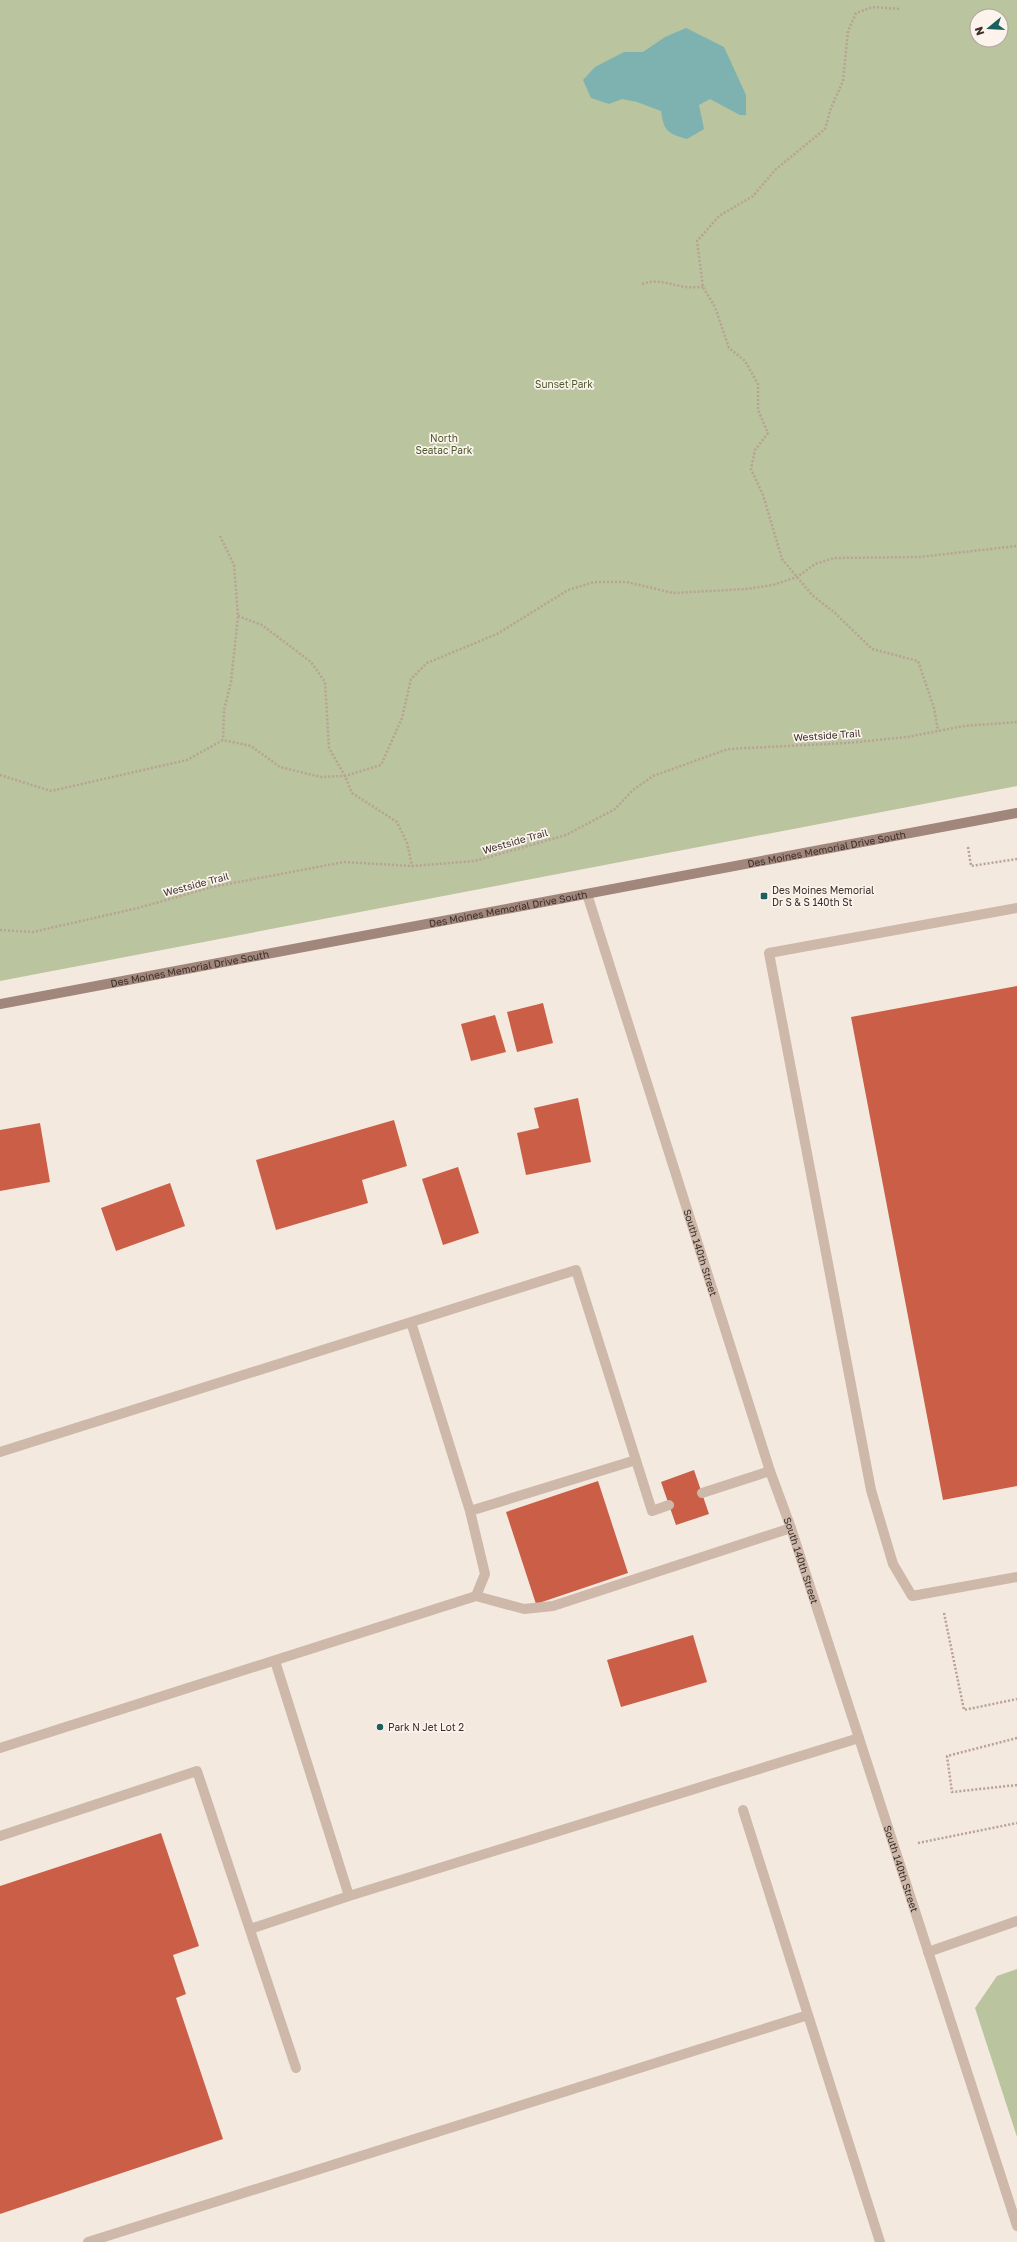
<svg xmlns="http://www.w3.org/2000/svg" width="1017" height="2242" viewBox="0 0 1017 2242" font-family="'Golos Text',sans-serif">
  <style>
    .green { fill: #bac49e; fill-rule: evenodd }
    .water { fill: #7db2b1 }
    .building { fill: #ca5e47 }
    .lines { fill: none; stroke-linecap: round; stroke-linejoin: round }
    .path { stroke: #b9a194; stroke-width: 2.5; stroke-dasharray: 2 2; stroke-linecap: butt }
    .lane { stroke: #cdb8aa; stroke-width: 10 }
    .street { stroke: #cdb8aa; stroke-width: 10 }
    .secondary { stroke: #a1867b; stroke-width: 10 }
    .poi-dot { fill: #1d5e5e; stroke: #fbf3ec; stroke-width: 1.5 }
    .labels { text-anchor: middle; stroke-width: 3.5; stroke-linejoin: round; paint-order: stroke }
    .park-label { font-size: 10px; fill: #4c5a2d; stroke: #fbf3ec }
    .street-label { font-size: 10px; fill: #3a2e2a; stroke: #fbf3ec }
    .poi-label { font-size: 10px; fill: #3a2e2a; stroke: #fbf3ec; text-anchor: start }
  </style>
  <rect width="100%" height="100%" fill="#f4e9df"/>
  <path class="green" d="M0 0H1017V786L0 981ZM977 16H1001V40H977Z
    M1017 1969V2137L975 2008 997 1976Z"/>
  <path class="water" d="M686 28 724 47 746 95V115H740L710 99 699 105 704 129 687 139C667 133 664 131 661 111L637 102 622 99 609 104 591 98 583 80 595 67 624 52H643L665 37Z"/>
  <path class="building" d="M1017 986V1486L943 1500 851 1017Z
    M543 1003 553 1043 517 1052 507 1012Z
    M495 1015 506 1052 471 1061 461 1024Z
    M578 1098 591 1162 526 1175 517 1133 539 1128 534 1108Z
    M394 1120 407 1166 362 1180 368 1203 276 1230 256 1160Z
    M40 1123 50 1182 0 1191V1130Z
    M458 1167 479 1233 443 1245 422 1179Z
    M170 1183 185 1226 116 1251 101 1208Z
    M694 1470 709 1514 676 1525 661 1482Z
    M598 1481 628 1573 536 1604 506 1512Z
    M693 1635 707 1682 621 1707 607 1660Z
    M161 1833 199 1946 173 1955 186 1994 176 1998 223 2139 0 2214V1886Z"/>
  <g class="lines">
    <path class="path" d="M899 9 873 7 856 13 848 31 843 81 831 108 825 129 775 170 753 196 719 216 697 241 703 287 715 307 729 348 745 361 758 384V410L768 433 755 450 751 469 763 495 782 559 812 595 835 613 872 649 918 661 934 708 938 731
      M642 284C656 279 666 283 680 286 687 288 696 287 703 287
      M220 536 234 565 238 616 231 682 224 710 223 740
      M238 616 262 625 311 662 325 682 329 748 345 776 352 793 397 822 407 843 412 866
      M0 775 51 791 187 760 223 740 251 746 280 767 321 777 345 776 381 765 402 718 411 679 427 663 497 634 568 590 594 582H627L673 593 746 589 773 585 797 577 815 564 834 558 919 557 1017 546
      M968 847 971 866 1017 859
      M0 930 33 932 138 908 212 887 344 862 412 866 475 861 566 835 615 809 633 790 653 776 728 749 847 743 907 737 964 726 1017 722
      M944 1613 964 1710 1017 1699
      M1017 1738 947 1756 952 1792 1017 1785
      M918 1843 1017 1823"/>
    <path class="lane" d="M1017 908 769 953 871 1490 893 1564 912 1596 1017 1577
      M411 1322 470 1511 485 1574 476 1596
      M0 1452 576 1270 652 1511 669 1505
      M702 1493 770 1471
      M470 1511 636 1460
      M275 1661 349 1896 859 1738
      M0 1748 476 1596 524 1609 553 1606 791 1528
      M743 1810 880 2242
      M0 1836 197 1771 296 2068
      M250 1929 349 1896
      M928 1952 1017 1921
      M88 2242 808 2015"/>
    <path class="street" id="s1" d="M587 894 770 1471 791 1528 1017 2226"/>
    <path class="secondary" id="s2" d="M0 1004 1017 813"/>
  </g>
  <g class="poi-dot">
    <rect x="760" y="892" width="8" height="8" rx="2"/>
    <circle cx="380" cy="1727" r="4"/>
  </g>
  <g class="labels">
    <g class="park-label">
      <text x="564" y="388">Sunset Park</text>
      <text x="444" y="442">North<tspan x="444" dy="12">Seatac Park</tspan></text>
    </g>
    <g class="street-label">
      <text transform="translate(827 735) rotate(-4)" y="4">Westside Trail</text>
      <text transform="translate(515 841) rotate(-16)" y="4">Westside Trail</text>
      <text dy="4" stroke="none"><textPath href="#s2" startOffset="841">Des Moines Memorial Drive South</textPath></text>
      <text transform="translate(196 884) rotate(-15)" y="4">Westside Trail</text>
      <text dy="4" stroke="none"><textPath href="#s2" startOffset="517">Des Moines Memorial Drive South</textPath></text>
      <text dy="4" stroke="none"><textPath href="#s2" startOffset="193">Des Moines Memorial Drive South</textPath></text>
      <text dy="4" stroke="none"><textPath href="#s1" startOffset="376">South 140th Street</textPath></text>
      <text dy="4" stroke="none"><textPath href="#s1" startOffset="700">South 140th Street</textPath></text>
      <text dy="4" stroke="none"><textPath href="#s1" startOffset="1024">South 140th Street</textPath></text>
    </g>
    <g class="poi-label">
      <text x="772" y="894">Des Moines Memorial<tspan x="772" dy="12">Dr S &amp; S 140th St</tspan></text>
      <text x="388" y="1731">Park N Jet Lot 2</text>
    </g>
  </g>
  <g transform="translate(989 28) rotate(252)"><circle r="19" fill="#fbf3ec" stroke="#aea49e"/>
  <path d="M0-3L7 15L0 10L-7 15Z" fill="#1d5e5e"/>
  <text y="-6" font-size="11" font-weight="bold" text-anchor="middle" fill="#3a2e2a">N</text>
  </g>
</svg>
